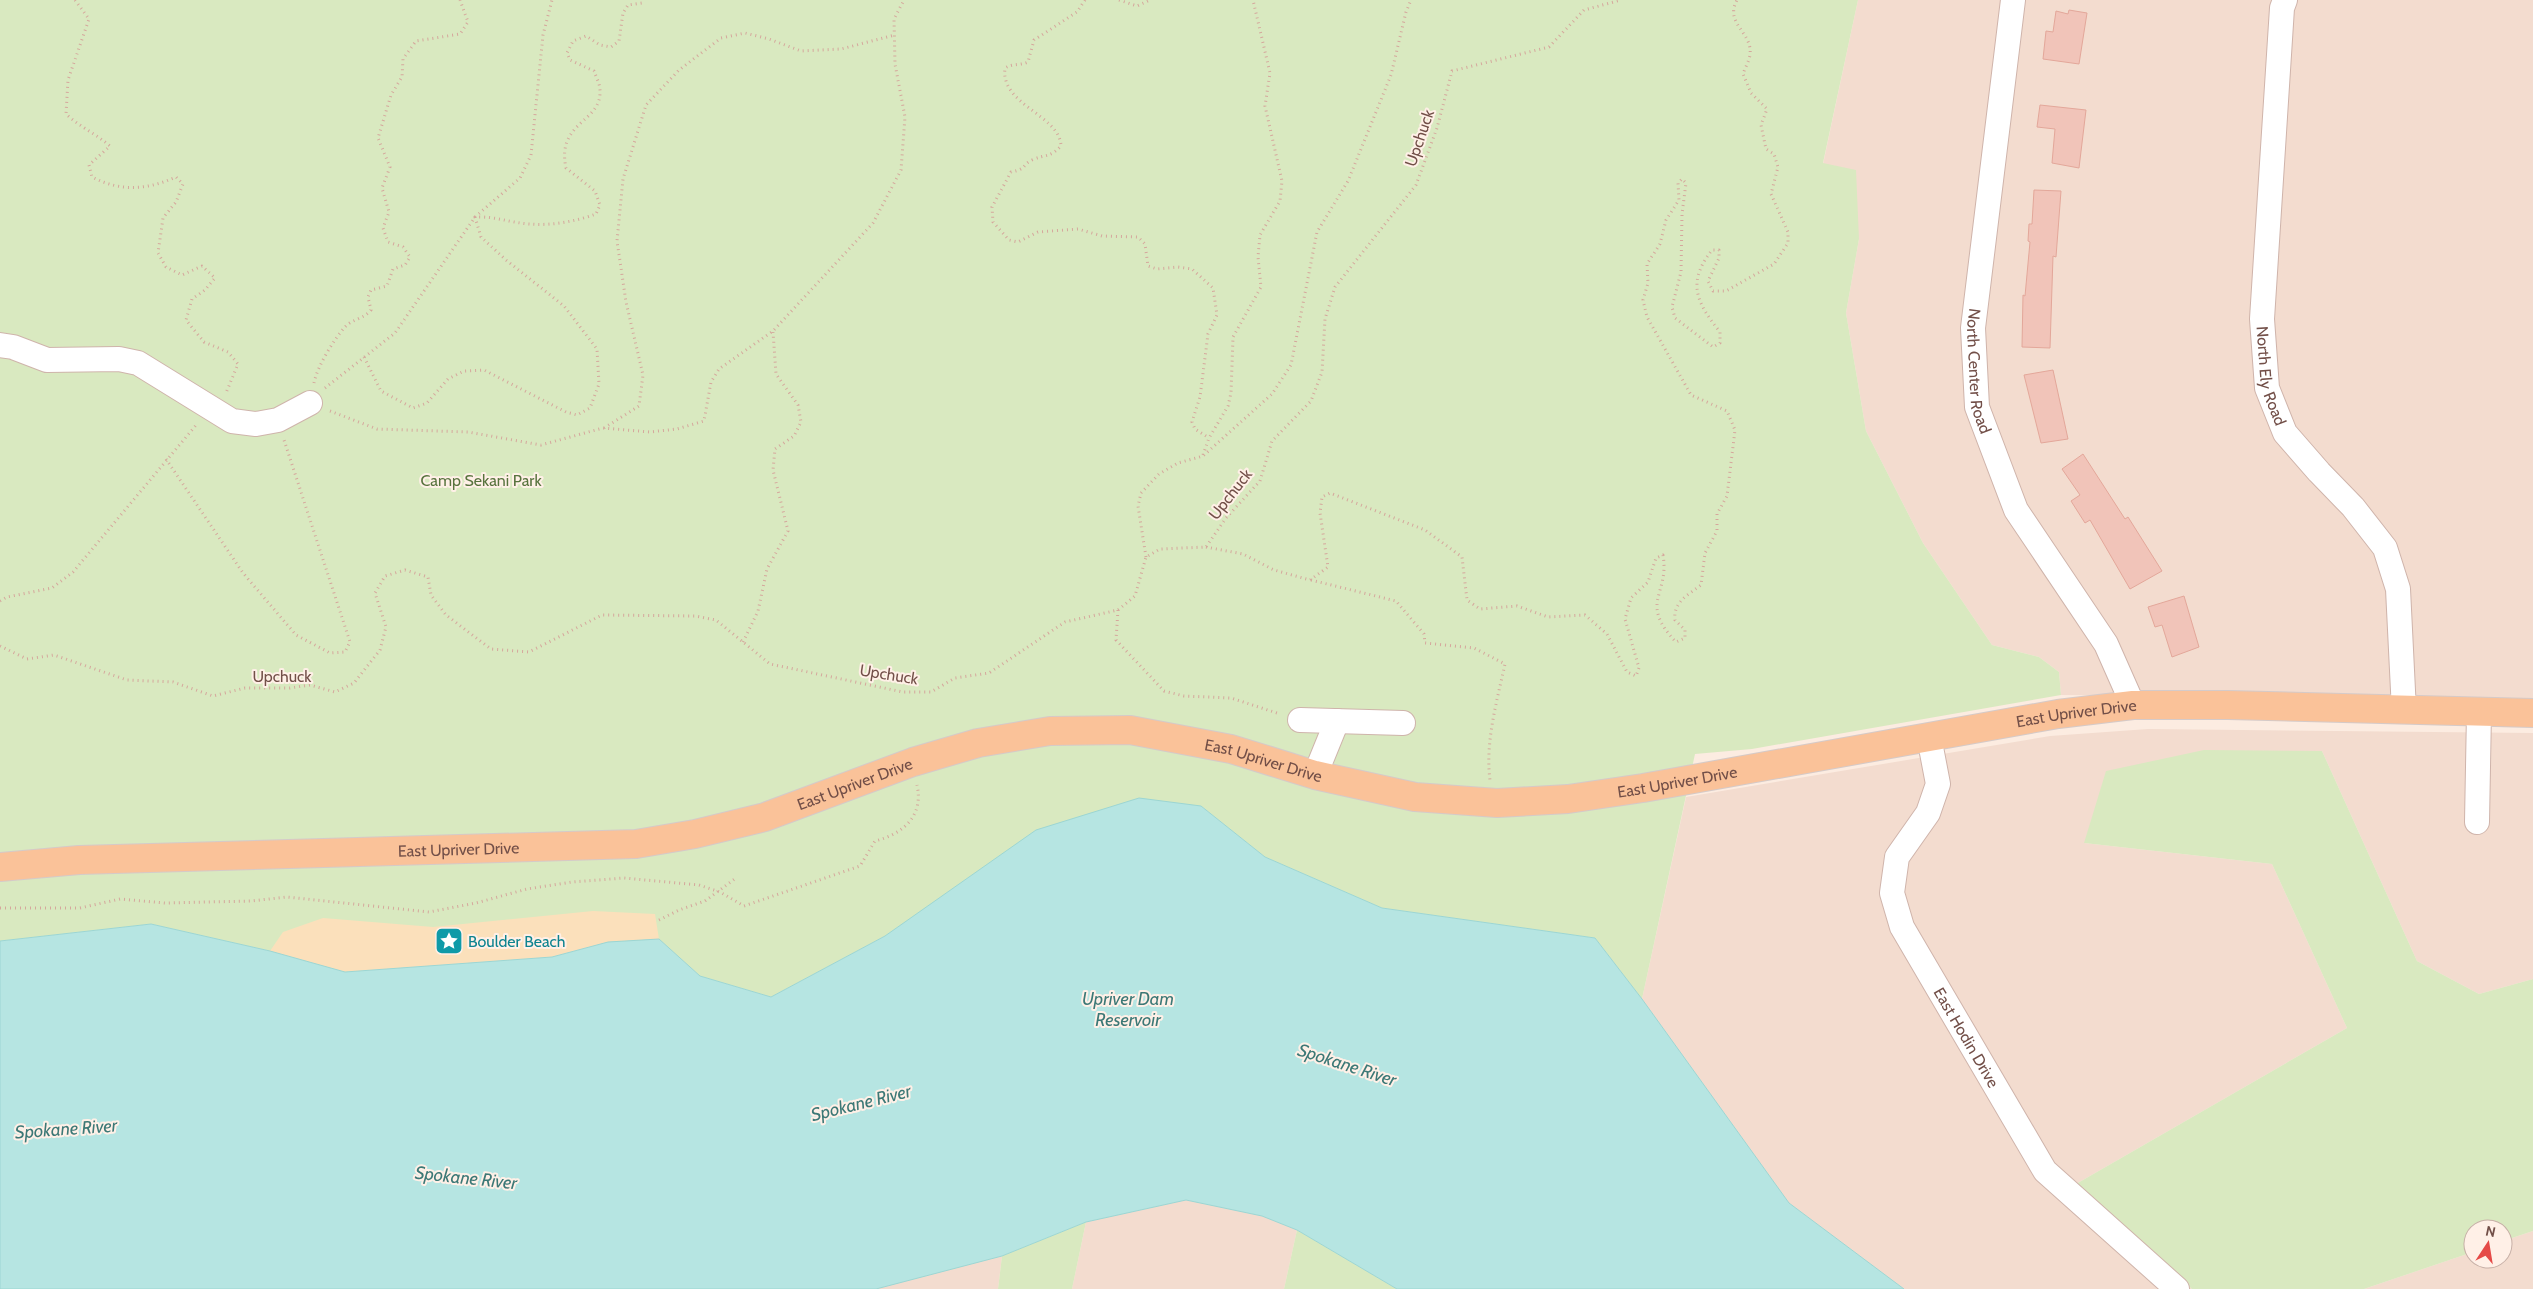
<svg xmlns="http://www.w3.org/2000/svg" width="2533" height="1289" viewBox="0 0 2533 1289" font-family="Cabin,sans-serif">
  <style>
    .residential { fill: #f3dccf }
    .green { fill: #d9e9c0 }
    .sand { fill: #fbe0bb }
    .water { fill: #b6e5e2; stroke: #9cd6d3 }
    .building { fill: #f1c4b9; stroke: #e3a79a }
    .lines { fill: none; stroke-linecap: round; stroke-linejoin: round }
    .minor-casing { stroke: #cfb4ab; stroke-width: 26 }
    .major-casing { stroke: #d5cac8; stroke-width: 30 }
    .path { stroke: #d5a79c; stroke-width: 3; stroke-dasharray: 1 4; stroke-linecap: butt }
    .minor { stroke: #fff; stroke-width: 24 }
    .major { stroke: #fac299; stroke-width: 28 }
    .labels { text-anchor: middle; stroke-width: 4; stroke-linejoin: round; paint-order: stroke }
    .street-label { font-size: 16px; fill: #724f48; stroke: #fff0e7 }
    .park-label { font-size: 16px; fill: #58733e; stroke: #fff0e7 }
    .culture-label { font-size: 16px; fill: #0d838f; stroke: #fff0e7; text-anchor: start }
    .water-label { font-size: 18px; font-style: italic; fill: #3c7876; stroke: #fff0e7 }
  </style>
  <rect width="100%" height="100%" fill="#fcece1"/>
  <path class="residential" d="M1858 0H2533V699L2061 695 2059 672 2039 657 1992 645 1923 543 1866 431 1846 313 1859 239 1823 164Z
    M2148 729 2533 733V979L2479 994 2417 961 2322 751 2084 843 2272 864 2347 1028 2076 1184 2192 1289H1904L1789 1203 1642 999 1686 797 2050 736Z
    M1186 1200 1262 1216 1297 1230 1284 1289H1072L1086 1222Z
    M2533 1231V1289H2364L2473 1252V1259H2503V1241Z
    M1002 1256 998 1289H876L926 1274Z"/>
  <path class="green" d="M0 0H1858L1823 163 1856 170 1859 239 1846 313 1866 431 1923 543 1992 645 2039 657 2059 672 2061 695 1752 749 1695 754 1642 999 1595 938 1382 908 1265 857 1201 806 885 936 771 997 700 976 659 939 345 972 270 951 151 924 0 941Z
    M2204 750 2322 751 2417 961 2479 994 2533 979V1231L2503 1241V1229H2473V1252L2364 1289H2192L2076 1184 2347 1028 2272 864 2084 843 2106 771Z
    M1086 1222 1072 1289H998L1002 1256Z
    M1297 1230 1397 1289H1284Z"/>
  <path class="sand" d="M593 911 655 914 659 939 608 942 552 957 345 972 270 951 283 932 323 918 433 927Z"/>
  <path class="water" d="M1139 798 1201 806 1265 857 1382 908 1595 938 1642 999 1789 1203 1904 1289H1397L1297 1230 1262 1216 1186 1200 1086 1222 1002 1256 876 1289H0V941L151 924 270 951 345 972 552 957 608 942 659 939 700 976 771 997 885 936 1036 830Z"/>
  <path class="building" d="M2069 10 2087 13 2079 64 2043 59 2046 31 2053 32 2056 11 2068 14Z
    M2040 105 2086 110 2079 168 2052 163 2055 129 2037 127Z
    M2034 190 2061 191 2056 257 2053 256 2050 348 2022 347 2023 295 2025 296 2030 242 2028 241 2029 224H2032Z
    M2053 370 2068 439 2041 443 2024 375Z
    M2083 454 2125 519 2128 517 2162 571 2130 589 2090 520 2085 523 2071 501 2080 495 2062 469Z
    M2184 596 2199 647 2172 657 2162 625 2155 627 2148 607Z"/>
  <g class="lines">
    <defs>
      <g id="minor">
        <path id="s1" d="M2013 0 1973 328 1977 407 2016 510 2106 644 2133 705"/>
        <path id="s2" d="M2285 0 2282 8 2262 319 2267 388 2285 433 2319 472 2353 507 2385 548 2398 589 2404 711"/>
        <path d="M0 345 13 347 47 360 119 359 138 363 232 421 256 424 278 420 310 403"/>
        <path d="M1300 720 1403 723"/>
        <path id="s3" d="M1929 737 1938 784 1928 813 1897 857 1892 893 1902 927 2045 1171 2177 1289"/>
        <path d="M1315 775 1337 721"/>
        <path d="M2477 822 2479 712"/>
      </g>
      <g id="major">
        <path id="s4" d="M0 867 79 860 636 844 695 834 765 817 913 762 978 743 1050 731 1130 730 1231 749 1315 775 1415 797 1497 803 1568 799 1643 788 2058 714 2133 705H2228L2533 713"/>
      </g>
    </defs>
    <use href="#minor" class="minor-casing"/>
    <use href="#major" class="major-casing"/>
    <path class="path" d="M75 0 89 19 68 80 66 114C80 127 96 134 110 146L89 165 92 177C121 192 147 190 176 177L183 184 176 202 163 218 158 253 166 267 182 275 202 266 215 278 205 290 192 299 186 320 204 342 228 352 238 364 226 393
      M1085 0 1077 12 1034 40 1028 62C1019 66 1013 63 1005 68 1000 105 1060 115 1061 146 1050 158 1045 154 1032 160 1022 165 1027 169 1011 172L992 207 993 222 1009 240 1018 242 1038 232 1078 229 1102 236 1138 237 1145 244 1148 266 1157 269 1178 267 1192 269 1213 288 1217 315 1208 334 1200 397 1192 422 1195 429 1209 438
      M1119 0 1137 6 1150 0
      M364 357 381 391 413 408 427 403 448 379 464 371 484 370 566 412 577 415 590 408 599 384 597 349 564 306 506 260 481 237 475 217C495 216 511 223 530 224 551 226 577 221 596 214L600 205 595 191 566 168C556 121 602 123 600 90 600 84 596 77 594 71L570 60 567 53 573 41 586 36 600 45 611 47 619 41 623 13 628 5 642 3 643 0
      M314 383C317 367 334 339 345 327 352 319 364 319 371 310L368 297 371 290 387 286 393 269 405 265 410 257 403 247 388 242 383 228 389 212 382 188 390 167 378 138 391 95 402 77 403 59 416 41 460 34 468 22 460 0
      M325 388 395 333 475 217 520 178 531 155 543 35 552 0
      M330 411 377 429 468 432 541 445 603 428 650 432 677 429 704 421 711 382 719 369 773 331 873 223 901 170 905 117 895 64 894 19 904 0
      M604 428 639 406 643 375 626 302 617 241 623 179 646 105 679 70 721 38 745 33 769 39 801 51 841 49 895 35
      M1203 455 1209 438 1228 406 1231 393 1233 337 1261 287 1258 257 1260 235 1280 201 1282 181 1265 106 1270 73 1253 0
      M166 459 243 573 296 635 330 653 345 652 350 642 284 440
      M1206 547 1243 554 1274 570 1310 580 1328 567 1320 513 1322 497 1330 493 1425 530 1462 557 1467 600 1480 609 1517 606 1548 617 1585 615 1607 634 1627 672 1636 676 1639 668 1625 619 1631 598 1648 582 1656 558 1663 555C1670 595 1638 602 1676 642L1685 638V630L1675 620C1673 602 1688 595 1701 585L1705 553 1717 531V514L1727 496 1735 430 1727 411 1691 395 1647 317 1643 300 1648 283 1647 264 1660 244 1666 220 1679 200 1678 183 1682 179 1686 183 1682 214 1681 272 1672 307 1675 318 1713 347 1720 343V332C1697 303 1686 283 1712 250H1719V258L1708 281 1713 291H1726L1774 264 1788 243V232L1771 194 1778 167 1774 154 1766 149 1761 125 1767 109 1751 93 1743 74C1745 68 1749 61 1750 55 1753 32 1724 24 1737 0
      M1146 557 1138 506 1141 493 1159 474 1178 463 1203 456 1272 394 1291 365 1317 232 1348 181 1391 75 1406 12 1411 0
      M1311 580 1396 601 1424 634 1425 643 1474 648 1505 664C1497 701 1485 742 1490 780
      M0 601 7 597 52 588 73 572 197 424
      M1118 610 1116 640 1164 691 1184 696 1231 698 1280 714
      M743 642 758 611 767 569 788 531 773 470 775 449 794 436 801 422 798 405 776 374 773 332
      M0 646 27 659 54 655 127 680 173 682 213 696 245 688H290L310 685 335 692 354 683 380 650 386 627 375 593 385 576 405 570 428 577 431 595 446 615 491 649 529 652 602 615 695 616 716 620 770 664 903 692H931L955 678 989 673 1065 622 1118 610 1135 596 1146 557 1160 549 1206 547 1226 518 1260 481 1272 441 1311 401 1322 372 1325 319 1335 287 1416 185 1437 128 1452 71 1549 47 1584 10 1621 0
      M0 908H80L120 899 165 903 251 901 287 897 429 912 476 903 527 889 572 882 624 878 699 885 720 892 744 906 860 866 875 841C903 834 924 816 917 785
      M659 920 679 910 705 901 736 878"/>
    <use href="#minor" class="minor"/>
    <use href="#major" class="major"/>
  </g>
  <defs>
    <symbol id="sight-square" viewBox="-11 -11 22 22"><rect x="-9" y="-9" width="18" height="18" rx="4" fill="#0f9aa8" stroke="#fff0e7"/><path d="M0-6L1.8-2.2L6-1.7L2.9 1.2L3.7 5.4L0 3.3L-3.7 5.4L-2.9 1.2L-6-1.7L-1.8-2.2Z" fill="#fff"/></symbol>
  </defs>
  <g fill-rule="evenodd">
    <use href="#sight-square" x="433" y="925" width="32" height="32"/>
  </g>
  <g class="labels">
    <g class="street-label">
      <text transform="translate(1419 138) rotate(-71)" y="6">Upchuck</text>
      <text dy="6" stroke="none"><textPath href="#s1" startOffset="374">North Center Road</textPath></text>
      <text dy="6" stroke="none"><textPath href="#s2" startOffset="378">North Ely Road</textPath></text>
      <text transform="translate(1230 494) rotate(-52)" y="6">Upchuck</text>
      <text transform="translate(889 674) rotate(9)" y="6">Upchuck</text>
      <text x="282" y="682">Upchuck</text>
      <text dy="6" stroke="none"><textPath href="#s4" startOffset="2109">East Upriver Drive</textPath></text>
      <text dy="6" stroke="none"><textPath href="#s4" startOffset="1284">East Upriver Drive</textPath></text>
      <text dy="6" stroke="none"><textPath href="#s4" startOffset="1704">East Upriver Drive</textPath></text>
      <text dy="6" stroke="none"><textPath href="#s4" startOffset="864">East Upriver Drive</textPath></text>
      <text dy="6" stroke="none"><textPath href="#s4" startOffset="459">East Upriver Drive</textPath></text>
      <text dy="6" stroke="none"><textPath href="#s3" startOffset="332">East Hodin Drive</textPath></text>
    </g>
    <g class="park-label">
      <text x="481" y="486">Camp Sekani Park</text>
    </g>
    <g class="culture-label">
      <text x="468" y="947">Boulder Beach</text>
    </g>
    <g class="water-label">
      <text x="1128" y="1005">Upriver Dam<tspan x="1128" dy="21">Reservoir</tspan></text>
      <text transform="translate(1347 1065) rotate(18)" y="6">Spokane River</text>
      <text transform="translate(861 1103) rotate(-14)" y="6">Spokane River</text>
      <text transform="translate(66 1129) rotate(-4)" y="6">Spokane River</text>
      <text transform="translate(466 1178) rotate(6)" y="6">Spokane River</text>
    </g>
  </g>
  <g transform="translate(2488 1244) rotate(12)"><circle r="24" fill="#fff0e7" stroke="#c7b0a7"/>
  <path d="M0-4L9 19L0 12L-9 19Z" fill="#e54a47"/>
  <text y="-8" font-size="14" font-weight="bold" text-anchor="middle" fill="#724f48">N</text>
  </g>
</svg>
